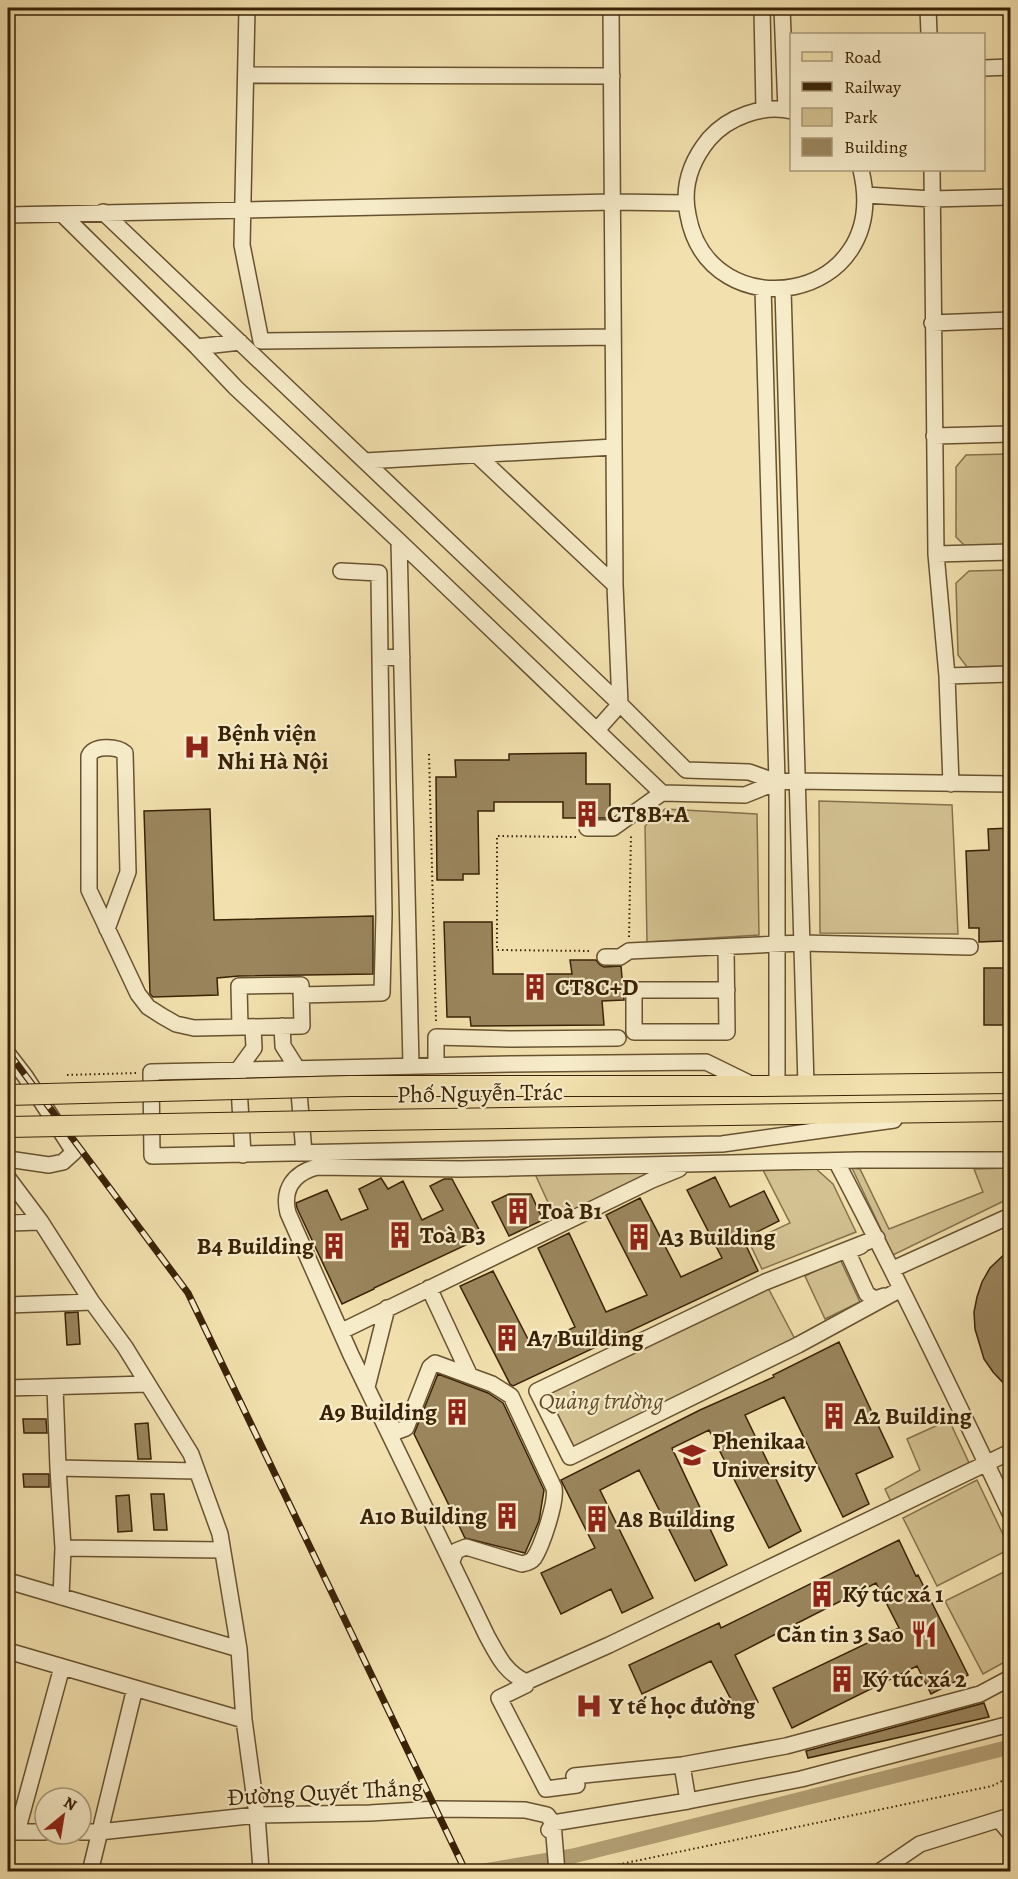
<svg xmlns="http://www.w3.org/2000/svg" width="1018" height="1879" viewBox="0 0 1018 1879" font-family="Alegreya,serif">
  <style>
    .green { fill: #d3c191; stroke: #86724c; stroke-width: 1.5 }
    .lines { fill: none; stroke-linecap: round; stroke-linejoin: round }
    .canal { stroke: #b3a075; stroke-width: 15 }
    .building { fill: #9a855d; stroke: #3a2206; stroke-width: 1.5 }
    .minor-casing { stroke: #685230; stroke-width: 18 }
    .major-casing { stroke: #3a2206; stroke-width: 22 }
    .path { stroke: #3a2206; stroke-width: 2; stroke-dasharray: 1.5 3; stroke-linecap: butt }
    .minor { stroke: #f7ecca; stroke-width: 15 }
    .major { stroke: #f2e1ae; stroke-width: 20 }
    .rail-casing { stroke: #3a2206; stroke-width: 7 }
    .rail { stroke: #f7ecca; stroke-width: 4.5; stroke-dasharray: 14; stroke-linecap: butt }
    .major-bridge-casing { stroke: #3a2206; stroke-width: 22; stroke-linecap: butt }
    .major-bridge { stroke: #f2e1ae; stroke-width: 20 }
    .labels { text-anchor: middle; stroke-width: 4.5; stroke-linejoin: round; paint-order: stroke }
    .poi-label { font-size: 24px; font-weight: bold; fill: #3a2206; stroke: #f7ecca; text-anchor: start }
    .street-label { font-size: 24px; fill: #3a2206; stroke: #f7ecca }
    .park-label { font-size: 24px; font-style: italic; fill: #604a29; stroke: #f7ecca }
  </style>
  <rect width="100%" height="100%" fill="#f2e1ae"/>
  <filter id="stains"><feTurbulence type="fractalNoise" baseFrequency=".00333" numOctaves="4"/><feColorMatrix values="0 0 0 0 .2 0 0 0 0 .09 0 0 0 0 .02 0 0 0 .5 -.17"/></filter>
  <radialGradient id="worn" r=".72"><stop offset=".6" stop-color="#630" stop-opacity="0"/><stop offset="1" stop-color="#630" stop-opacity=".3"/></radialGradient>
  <path class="green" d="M1010 454V547L967 548 956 537V467L966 455Z
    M1010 570V666L967 667 958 655 956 583 969 571Z
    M819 801 952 805 958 934 820 933Z
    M665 809 757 814 759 935 647 942 645 826Z
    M813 1166 833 1184 856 1232 762 1269 749 1242 790 1223 763 1170Z
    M852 1168 860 1169 889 1229 983 1192 974 1169 1010 1168V1198L893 1255Z
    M642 1172 646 1175 557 1222 535 1174Z
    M840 1259 860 1302 825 1319 805 1276Z
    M765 1282 798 1345 570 1457 537 1391Z
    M949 1420 970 1465 892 1504 885 1489 920 1470 907 1439Z
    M977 1480 1010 1549 937 1586 903 1518Z
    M1010 1569V1659L983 1674 945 1601Z"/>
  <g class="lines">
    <path class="canal" d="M478 1872 573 1856 1010 1747"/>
  </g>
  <path class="building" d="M586 753V784H610V818H563V802H494V811H478L479 874H463V880H437L436 777H456L455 760H509V754Z
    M210 809 214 920 373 916V974L239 976 217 978 218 995 153 997 150 994 144 811Z
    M1011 828V870H1009L1011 928H1004V941L979 942V928H969L966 851 989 850 988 829Z
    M444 922H492L493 974H572L570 960H596L600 965 604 967 621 966 624 1000 602 1001 604 1025 471 1026 470 1017H447Z
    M984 968H1011V1025H984Z
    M715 1177 730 1207 764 1191 779 1221 743 1239 758 1271 513 1386 510 1384 460 1286 493 1271 532 1347 575 1327 538 1248 569 1233 606 1312 647 1295 606 1215 640 1198 681 1277 722 1258 687 1190Z
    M381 1178 388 1189 403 1181 422 1220 443 1210 430 1186 444 1179H452L483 1237 374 1288V1289L342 1304 297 1208 296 1203 327 1190 341 1220 368 1209 359 1189Z
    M509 1194H531L543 1220 509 1236 492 1202Z
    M1011 1248V1391L993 1372 984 1359 975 1329 974 1312 977 1297 982 1282 990 1268Z
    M78 1312 80 1344 67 1345 65 1313Z
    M839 1342 893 1457 856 1474 869 1504 843 1517 784 1397 745 1415 801 1531 769 1548 709 1430 672 1448 727 1565 695 1581 639 1470 600 1490 653 1598 622 1613 611 1589 561 1614 541 1573 595 1548 561 1480 700 1410 774 1377 773 1375Z
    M438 1374 488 1393 503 1403 544 1490 539 1521 525 1553 465 1538 414 1434Z
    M23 1419H46L47 1433H24Z
    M148 1423 151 1459H138L135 1424Z
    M23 1474H49V1487H24Z
    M151 1494H164L167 1530H154Z
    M129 1495 132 1531 118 1532 116 1496Z
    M899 1540 916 1576 918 1575 968 1675 931 1694 917 1666 792 1728 773 1688 899 1628 876 1583 735 1655 758 1702 737 1711 711 1661 642 1694 629 1665 719 1623 721 1628Z
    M984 1703 989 1717 808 1758 806 1751Z"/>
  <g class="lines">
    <defs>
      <path id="minor" d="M247 8 242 245 261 341 613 337
        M762 8 764 110
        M782 8 786 110
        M928 8 929 34
        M984 68 1010 67
        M246 75 612 76
        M792 111C763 104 728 117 709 139 691 161 682 187 688 215 709 332 893 304 861 170
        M932 170 936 554 947 676 1010 674
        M866 195 932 199 1010 197
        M103 212 620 704 686 770 749 772 777 782
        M62 214 197 347 236 388 399 541 662 793
        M8 215 613 202 685 203
        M763 288 777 782V1086
        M783 289 806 1085
        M932 323 1010 320
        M197 347 240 342
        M934 436 1010 434
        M477 455 615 585
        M365 461 614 447
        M399 541 411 1066
        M936 554 1010 552
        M341 571 379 573 380 658
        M947 676 951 784
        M597 730 620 704 615 585 611 8
        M587 828H613L662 793 745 795 777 782 797 781 1010 784
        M107 929 128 872 125 753C117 746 94 745 89 756V890L138 994 148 1007 162 1016 176 1024 194 1028 302 1026 301 985 239 986 240 1027
        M726 947 727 1032H634V990H727
        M605 957H620L629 951 802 943 970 947
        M301 995 382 993 384 914 380 658 402 657
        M282 1026 283 1046 297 1068 304 1153
        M8 1054 25 1076 74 1152 63 1162 49 1165 8 1159
        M436 1066V1037L511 1039 618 1038
        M753 1085 706 1062 510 1064 151 1072 152 1156 722 1144 894 1120
        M243 1155 238 1070 254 1048 253 1027
        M1010 1160H859L461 1169 317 1167C294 1173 282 1189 288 1213L351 1355 487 1636C498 1656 505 1672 526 1682L609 1645 1010 1452
        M836 1161C897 1277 954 1395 1010 1513
        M8 1178 41 1222 92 1302 125 1347 191 1454 220 1534 239 1649 244 1720 257 1815 261 1870
        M8 1223 41 1222
        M877 1238 765 1282 537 1391 570 1457 798 1345 901 1289
        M861 1246 851 1250 849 1255 867 1294 875 1299 884 1296
        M893 1269 1010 1216
        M429 1288 470 1376
        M8 1305 92 1302
        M342 1331 652 1180 679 1169
        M55 1387 58 1468
        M367 1387 387 1308
        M8 1388 147 1384
        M384 1422 398 1431 406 1428 430 1367 435 1363 492 1384 511 1396 554 1488C557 1501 542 1546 534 1558 531 1562 527 1563 522 1564L466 1547 456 1551 452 1561
        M197 1471 58 1468 63 1548 222 1550
        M8 1581 239 1649
        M61 1597 63 1548
        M8 1651 244 1720
        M524 1681 526 1685 499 1698 546 1789 577 1785 574 1776 682 1765 786 1746 980 1694 1010 1678
        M682 1765 688 1801
        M999 1820 1010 1833
        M549 1830 553 1823 688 1801 801 1779 1010 1724
        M8 1832H45
        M17 1832 62 1667
        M81 1832H99L257 1815 370 1813 437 1809 525 1810 547 1815 553 1823 557 1872
        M90 1872 135 1688
        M879 1872 920 1844 1010 1816"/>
      <path id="major" d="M350 1086H754L1010 1083
        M372 1120 1010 1111"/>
    </defs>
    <use href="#minor" class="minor-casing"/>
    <use href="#major" class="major-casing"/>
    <path class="path" d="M429 754 436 1022
      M576 837 497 836V950L592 951
      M629 937 631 835
      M67 1075 136 1073
      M583 1872 992 1786 1010 1777"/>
    <use href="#minor" class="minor"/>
    <use href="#major" class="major"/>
    <defs>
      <path id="rail" d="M8 1052 188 1293 466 1872"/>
    </defs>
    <use href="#rail" class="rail-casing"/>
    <use href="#rail" class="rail"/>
    <defs>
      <path id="major-bridge" d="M8 1095 350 1086
        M8 1127 372 1120"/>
    </defs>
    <use href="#major-bridge" class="major-bridge-casing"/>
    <use href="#major-bridge" class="major-bridge"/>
  </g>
  <defs>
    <symbol id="hospital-bare" viewBox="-9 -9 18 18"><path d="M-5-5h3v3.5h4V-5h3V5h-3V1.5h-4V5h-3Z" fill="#8f2418" stroke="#f7ecca" stroke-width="2.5" paint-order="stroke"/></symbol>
    <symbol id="building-bare" viewBox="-9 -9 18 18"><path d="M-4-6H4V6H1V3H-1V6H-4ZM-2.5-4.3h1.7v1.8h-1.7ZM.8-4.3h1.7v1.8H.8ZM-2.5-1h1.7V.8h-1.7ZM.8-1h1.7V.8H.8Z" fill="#8f2418" stroke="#f7ecca" stroke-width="2.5" paint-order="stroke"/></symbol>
    <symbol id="university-bare" viewBox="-9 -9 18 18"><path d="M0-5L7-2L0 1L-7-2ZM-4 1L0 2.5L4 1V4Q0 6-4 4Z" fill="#8f2418" stroke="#f7ecca" stroke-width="2.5" paint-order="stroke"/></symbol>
    <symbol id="restaurant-bare" viewBox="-9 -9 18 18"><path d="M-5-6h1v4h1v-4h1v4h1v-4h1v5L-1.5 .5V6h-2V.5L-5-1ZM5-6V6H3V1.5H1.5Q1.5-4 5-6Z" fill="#8f2418" stroke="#f7ecca" stroke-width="2.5" paint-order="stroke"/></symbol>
  </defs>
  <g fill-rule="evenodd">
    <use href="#hospital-bare" x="178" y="728" width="38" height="38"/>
    <use href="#building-bare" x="568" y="795" width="38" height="38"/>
    <use href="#building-bare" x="516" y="968" width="38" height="38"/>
    <use href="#building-bare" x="499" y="1192" width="38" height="38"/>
    <use href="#building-bare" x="381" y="1216" width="38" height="38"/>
    <use href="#building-bare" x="620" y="1218" width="38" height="38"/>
    <use href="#building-bare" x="315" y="1227" width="38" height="38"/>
    <use href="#building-bare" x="488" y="1319" width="38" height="38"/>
    <use href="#building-bare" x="438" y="1393" width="38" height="38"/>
    <use href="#building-bare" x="815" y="1397" width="38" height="38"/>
    <use href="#university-bare" x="673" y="1436" width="38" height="38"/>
    <use href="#building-bare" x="488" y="1497" width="38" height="38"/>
    <use href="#building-bare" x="578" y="1500" width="38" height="38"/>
    <use href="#building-bare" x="803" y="1575" width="38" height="38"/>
    <use href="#restaurant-bare" x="905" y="1615" width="38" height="38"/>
    <use href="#building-bare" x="823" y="1660" width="38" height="38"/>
    <use href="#hospital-bare" x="570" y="1687" width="38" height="38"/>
  </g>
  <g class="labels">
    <g class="poi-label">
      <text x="217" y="741">Bệnh viện<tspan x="217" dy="28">Nhi Hà Nội</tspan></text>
      <text x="607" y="822">CT8B+A</text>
      <text x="555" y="995">CT8C+D</text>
      <text x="538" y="1219">Toà B1</text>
      <text x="420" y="1243">Toà B3</text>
      <text x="659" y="1245">A3 Building</text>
      <text x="314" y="1254" text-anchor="end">B4 Building</text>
      <text x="527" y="1346">A7 Building</text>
      <text x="437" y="1420" text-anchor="end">A9 Building</text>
      <text x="854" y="1424">A2 Building</text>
      <text x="712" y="1449">Phenikaa<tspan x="712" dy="28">University</tspan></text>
      <text x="487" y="1524" text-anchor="end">A10 Building</text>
      <text x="617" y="1527">A8 Building</text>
      <text x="842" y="1602">Ký túc xá 1</text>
      <text x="904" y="1642" text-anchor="end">Căn tin 3 Sao</text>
      <text x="862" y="1687">Ký túc xá 2</text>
      <text x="609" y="1714">Y tế học đường</text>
    </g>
    <g class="street-label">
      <text transform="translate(480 1093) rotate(-1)" y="8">Phố Nguyễn Trác</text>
      <text transform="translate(325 1792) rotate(-3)" y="8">Đường Quyết Thắng</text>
    </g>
    <g class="park-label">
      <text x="601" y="1409">Quảng trường</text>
    </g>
  </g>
  <rect width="1018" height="1879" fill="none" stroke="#f2e1ae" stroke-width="30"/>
  <rect x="9" y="9" width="1000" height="1861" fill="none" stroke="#3a2206" stroke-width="3"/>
  <rect x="15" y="15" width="988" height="1849" fill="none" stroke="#3a2206" stroke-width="1.5"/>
  <rect x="790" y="33" width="195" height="138" fill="#f7ecca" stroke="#ab9b7c" stroke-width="1.5"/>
  <rect x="802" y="52" width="30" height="9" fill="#f2e1ae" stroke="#ab9b7c" stroke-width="1.5"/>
  <text x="844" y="63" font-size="18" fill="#3a2206">Road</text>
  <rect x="802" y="82" width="30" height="9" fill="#3a2206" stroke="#ab9b7c" stroke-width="1.5"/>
  <text x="844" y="93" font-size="18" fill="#3a2206">Railway</text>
  <rect x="802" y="108" width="30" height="18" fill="#d3c191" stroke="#ab9b7c" stroke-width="1.5"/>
  <text x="844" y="123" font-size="18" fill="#3a2206">Park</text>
  <rect x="802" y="138" width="30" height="18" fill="#9a855d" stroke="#ab9b7c" stroke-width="1.5"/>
  <text x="844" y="153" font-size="18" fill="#3a2206">Building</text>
  <g transform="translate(63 1816) rotate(30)"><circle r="28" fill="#f7ecca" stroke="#ab9b7c" stroke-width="1.5"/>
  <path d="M0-4.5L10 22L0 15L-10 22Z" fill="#8f2418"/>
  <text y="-9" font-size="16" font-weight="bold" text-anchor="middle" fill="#3a2206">N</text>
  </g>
  <rect width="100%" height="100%" filter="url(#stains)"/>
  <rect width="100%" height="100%" fill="url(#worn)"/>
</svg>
